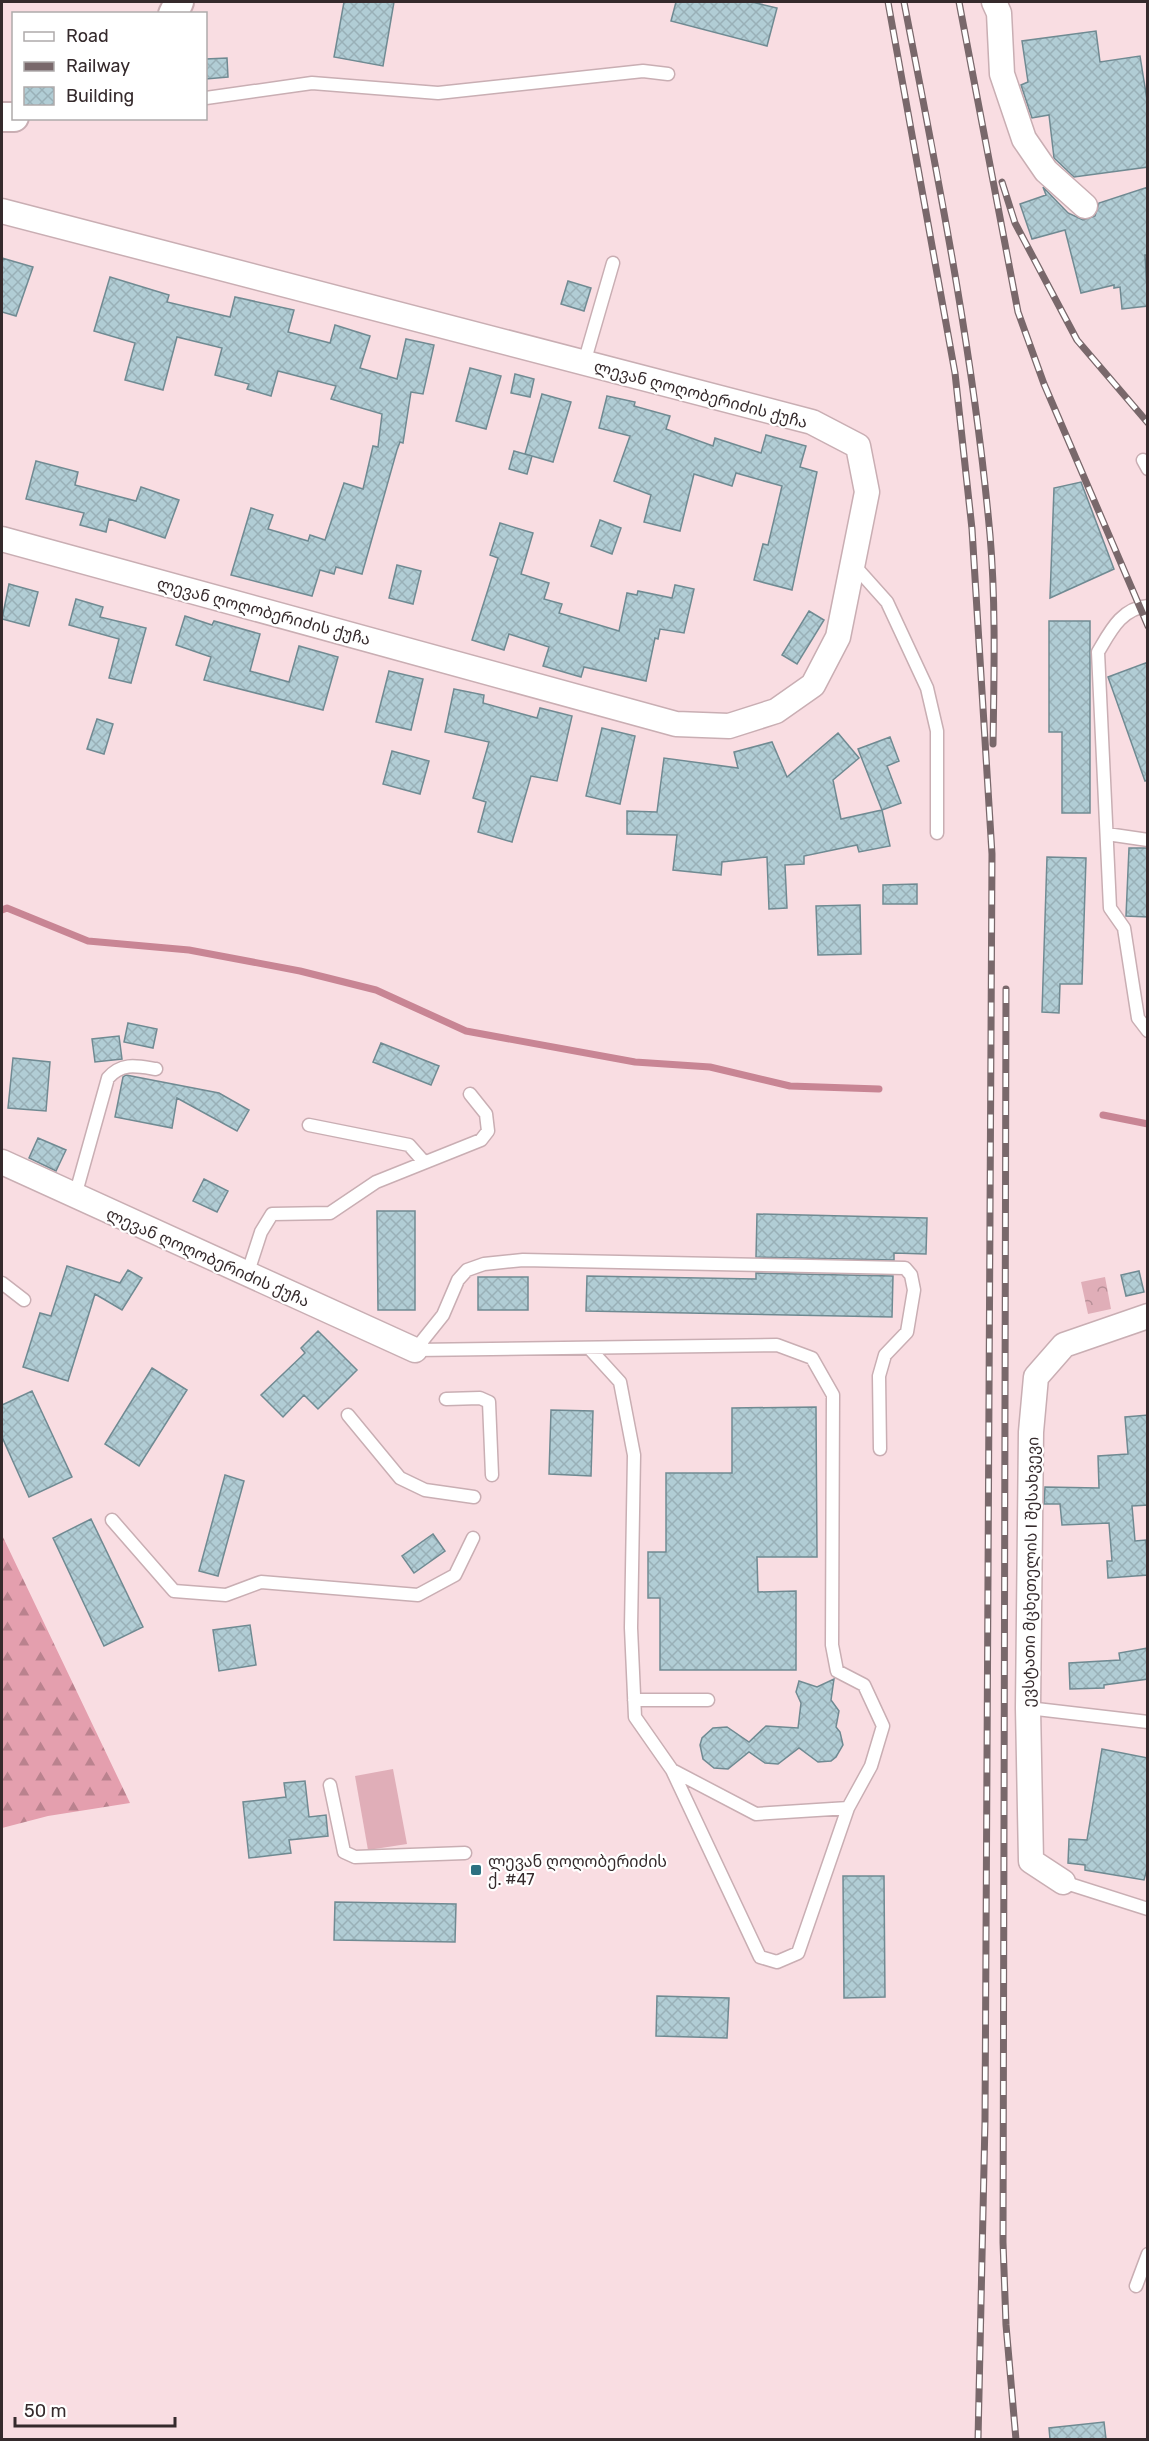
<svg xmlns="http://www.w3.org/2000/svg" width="1149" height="2441" viewBox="0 0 1149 2441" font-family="Rubik,'Noto Sans Georgian',sans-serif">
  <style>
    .forest { fill: url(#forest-firs) }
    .park { fill: url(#park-crowns) }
    .garden { fill: #e0aeb8 }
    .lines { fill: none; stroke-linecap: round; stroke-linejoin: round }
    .stream { stroke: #c88594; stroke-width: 7 }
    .building { fill: url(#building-cross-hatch); stroke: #708a92; stroke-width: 1.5 }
    .service-casing { stroke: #c9aeb3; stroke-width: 15 }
    .minor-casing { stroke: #c9aeb3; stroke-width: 27 }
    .tertiary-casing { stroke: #c9aeb3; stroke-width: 32 }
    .service { stroke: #fff; stroke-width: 12 }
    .minor { stroke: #fff; stroke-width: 24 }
    .tertiary { stroke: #fff; stroke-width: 28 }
    .rail-casing { stroke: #79686b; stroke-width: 7 }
    .rail { stroke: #fff; stroke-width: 4.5; stroke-dasharray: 14; stroke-linecap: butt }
    .poi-dot { fill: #2d7081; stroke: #fff; stroke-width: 2 }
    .labels { text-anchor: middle; stroke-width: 4.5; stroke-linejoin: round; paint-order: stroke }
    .street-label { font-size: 16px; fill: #352a2c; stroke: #fff }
    .poi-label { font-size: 16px; fill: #352a2c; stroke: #fff; text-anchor: start }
  </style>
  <defs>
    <pattern id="forest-firs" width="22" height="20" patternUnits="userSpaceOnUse" patternTransform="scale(1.5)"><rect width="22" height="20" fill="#e49fae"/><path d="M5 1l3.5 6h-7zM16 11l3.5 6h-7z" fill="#ba828e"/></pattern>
    <pattern id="park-crowns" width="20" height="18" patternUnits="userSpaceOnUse" patternTransform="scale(1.5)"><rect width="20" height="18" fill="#e0aeb8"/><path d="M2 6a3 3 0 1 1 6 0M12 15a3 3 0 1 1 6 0" fill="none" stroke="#b68e96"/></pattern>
    <pattern id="building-cross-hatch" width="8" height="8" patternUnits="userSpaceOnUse" patternTransform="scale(1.5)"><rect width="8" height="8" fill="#b1cdd5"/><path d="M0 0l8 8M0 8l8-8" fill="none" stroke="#99b0b7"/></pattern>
  </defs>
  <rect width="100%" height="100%" fill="#f9dde2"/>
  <path class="forest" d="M2 1535 130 1803 48 1816 2 1828Z"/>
  <path class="park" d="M1105 1277 1111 1309 1088 1314 1081 1282Z"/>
  <path class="garden" d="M393 1769 407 1844 368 1850 355 1776Z"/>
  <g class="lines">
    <path class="stream" d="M2 910 7 908 88 941 189 950 300 971 376 990 466 1031 635 1062 710 1067 790 1086 879 1089
      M1103 1115 1148 1124"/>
  </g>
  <path class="building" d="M344 2H394L383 66 334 57Z
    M676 2H752L777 8 767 46 671 21Z
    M1096 31 1100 62 1140 56 1148 106V167L1074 177 1054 158 1049 115 1032 118 1021 85 1028 82 1022 41Z
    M227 58 228 77 206 79V59Z
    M1043 187 1068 213 1083 220 1095 216 1099 203 1148 187V255H1145L1148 306 1122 309 1120 287 1114 288V285L1081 293 1065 230 1032 239 1020 204 1046 195Z
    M2 258 33 267 16 316 2 312Z
    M110 277 169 295 167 302 230 317 235 297 294 310 288 332 330 343 335 325 370 336 360 368 397 379 406 339 434 345 423 394 411 392 403 443 400 442 397 450 362 574 336 567 334 574 320 570 312 596 231 575 251 508 273 515 268 529 308 541 310 535 325 540 344 483 363 489 373 446 378 447 382 414 331 399 336 386 278 371 271 396 247 389 249 384 215 375 222 348 177 337 163 390 125 380 135 343 94 331Z
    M568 281 591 288 584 311 561 304Z
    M470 368 501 376 486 429 456 421Z
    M515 374 534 379 530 397 511 393Z
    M542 394 571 402 553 462 525 454Z
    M607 396 635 402 634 406 670 416 666 429 713 446 715 438 761 453 766 435 806 446 800 467 817 472 792 590 754 580 763 544 768 545 782 486 736 473 732 486 694 474 680 531 644 522 651 495 614 481 630 436 599 428Z
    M514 451 532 456 527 474 509 469Z
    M36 461 78 472 75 485 136 501 141 487 179 500 165 538 109 519 106 532 80 525 84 513 26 499Z
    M1081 482 1114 569 1050 598 1054 488Z
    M600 520 621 528 612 554 591 546Z
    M500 523 533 533 521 574 549 583 544 599 562 604 559 613 619 631 627 593 637 595 638 591 672 598 675 585 694 589 684 633 660 629 658 639 655 638 646 681 584 667 581 677 543 666 549 647 509 634 504 650 472 640 498 558 490 555Z
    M397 565 421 571 413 604 389 598Z
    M9 584 38 592 29 626 2 619Z
    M76 599 103 607 100 617 146 628 131 683 109 678 119 639 69 625Z
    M809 611 824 620 797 664 782 655Z
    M185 616 212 625 214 621 260 634 250 671 289 682 299 646 338 657 323 710 204 680 211 657 176 645Z
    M1049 621H1090V813H1062V732H1049Z
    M1148 662V780L1145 781 1108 677Z
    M389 671 423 679 411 730 376 722Z
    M454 689 484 695 483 703 537 718 540 708 572 716 557 781 531 776 512 842 478 832 486 802 473 798 489 742 445 732Z
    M97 719 113 724 104 754 87 749Z
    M602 728 635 736 620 804 586 796Z
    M838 733 859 758 833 780 841 819 882 810 890 846 859 852 857 845 804 856V864L785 865 787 908 769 909 767 857 722 862 721 875 673 870 677 835 627 834V811L657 812 664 758 738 768 734 752 772 742 787 777Z
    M890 737 899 761 887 766 901 803 882 810 858 749Z
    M392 751 429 761 420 794 383 784Z
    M1129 848H1148V917L1126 916Z
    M1047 857 1086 858 1082 984H1060L1059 1013 1042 1012Z
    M917 884V904H883V885Z
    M860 905 861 954 818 955 816 906Z
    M128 1023 157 1029 153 1048 124 1042Z
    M119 1036 122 1059 95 1062 92 1039Z
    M381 1043 439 1066 431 1085 373 1062Z
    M13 1058 50 1062 46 1111 8 1108Z
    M126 1075 219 1093 249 1110 237 1131 177 1098 172 1128 115 1117 123 1077Z
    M38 1138 66 1150 56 1171 29 1158Z
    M204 1179 228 1191 217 1212 193 1201Z
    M377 1211H415V1310H378Z
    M757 1214 927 1218 926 1254 894 1253V1260L756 1257Z
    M67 1266 120 1283 128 1270 142 1278 122 1310 95 1294 68 1381 23 1367 40 1313 51 1316Z
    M1139 1271 1144 1292 1126 1296 1121 1275Z
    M756 1273 893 1276 892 1317 586 1311 587 1276 756 1279Z
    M478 1277H528V1310H478Z
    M318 1331 357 1370 318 1409 304 1395 283 1417 261 1395 305 1353 301 1348Z
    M152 1368 187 1390 139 1466 105 1444Z
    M32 1391 72 1477 29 1497 2 1437V1405Z
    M816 1407 817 1557H757L758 1592 796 1591V1670H660V1598H648V1552H666V1473H732V1408Z
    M551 1410 593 1411 591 1476 549 1474Z
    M1148 1415V1505L1132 1506 1135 1541 1146 1540 1148 1575 1108 1578 1107 1561H1112L1109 1523 1062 1525 1060 1504H1044L1045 1487 1099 1488 1098 1456 1128 1454 1125 1417Z
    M225 1475 244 1481 218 1576 199 1571Z
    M91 1519 143 1627 104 1646 53 1538Z
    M433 1534 445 1551 414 1573 402 1556Z
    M250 1625 256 1665 219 1671 213 1630Z
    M1148 1648V1679L1104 1685V1688L1070 1689 1069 1663 1120 1660 1119 1653Z
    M834 1679 831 1700 839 1711 836 1727 840 1732 843 1745 836 1757 831 1761 818 1762 799 1748 778 1764 765 1763 749 1752 728 1769 714 1768 703 1759 700 1745 702 1738 713 1728 727 1727 749 1742 766 1726 798 1728 801 1703 796 1692 799 1681 817 1687Z
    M1102 1749 1148 1758V1865L1144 1880 1085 1870V1865L1068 1863 1069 1839 1087 1840Z
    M305 1781 309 1817 326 1815 328 1836 289 1840 291 1853 249 1858 243 1802 286 1797 284 1783Z
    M843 1876H884L885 1997 844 1998Z
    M335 1902 456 1904 455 1942 334 1940Z
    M657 1996 729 1998 727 2038 656 2036Z
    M1104 2422 1106 2439H1050L1049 2428Z"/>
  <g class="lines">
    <defs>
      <path id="service" d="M206 98 312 83 438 93 643 71 668 74
        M584 363 613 263
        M1143 460 1148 469
        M853 564 887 602 927 688 937 731V833
        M1148 606C1121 608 1110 632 1098 652L1110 908 1124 928 1138 1018 1148 1031
        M1107 834 1148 840
        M309 1125 409 1145 424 1162
        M75 1196 108 1078C122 1062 137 1066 156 1069
        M247 1275 261 1232 272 1214 330 1213 376 1182 481 1140 488 1131 486 1114 470 1094
        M2 1283 24 1300
        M415 1350 777 1345 812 1358 833 1395 832 1645 837 1671 864 1685 883 1726 871 1766 848 1808 798 1953 777 1962 760 1957 672 1770 635 1717 631 1628 634 1455 620 1382 589 1348
        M415 1350 443 1315 458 1280 467 1270 484 1264 523 1260 905 1268 911 1275 914 1290 907 1332 885 1355 879 1376 880 1449
        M446 1399 480 1398 489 1402 492 1475
        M348 1415 400 1478 425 1490 474 1497
        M112 1520 174 1591 226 1595 261 1582 418 1595 455 1575 473 1538
        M634 1700H708
        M1028 1708 1148 1722
        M672 1770 756 1814 848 1808
        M330 1785 344 1852 355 1857 465 1853
        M1063 1882 1148 1909
        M1136 2286 1148 2254"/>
      <path id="minor" d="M994 2 999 13 1002 74 1024 139 1046 171 1085 206
        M2 211 812 422 858 446 867 492 838 637 813 685 776 711 729 726 676 724 2 539
        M2 1162 415 1350
        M1063 1882 1031 1861 1028 1708 1031 1432 1036 1377 1064 1345 1148 1316"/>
      <path id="tertiary" d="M173 14 179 2
        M2 117H14"/>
    </defs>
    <use href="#service" class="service-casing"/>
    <use href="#minor" class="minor-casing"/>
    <use href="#tertiary" class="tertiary-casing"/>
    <use href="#service" class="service"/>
    <use href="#minor" class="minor"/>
    <use href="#tertiary" class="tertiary"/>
    <defs>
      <path id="rail" d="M888 2 955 373 972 529 992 854 985 2121 978 2440
        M904 2C938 178 974 356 990 535 996 605 994 675 993 744
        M959 2 1018 312 1044 384 1148 626
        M1002 182 1015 223 1077 340 1148 423
        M1006 989 1003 2242 1006 2325 1016 2440"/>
    </defs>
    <use href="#rail" class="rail-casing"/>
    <use href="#rail" class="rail"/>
  </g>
  <rect class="poi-dot" x="470" y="1864" width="12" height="12" rx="3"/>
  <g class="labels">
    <g class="street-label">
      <text transform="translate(701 394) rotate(15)" y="6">ლევან ღოღობერიძის ქუჩა</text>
      <text transform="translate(264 611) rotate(15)" y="6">ლევან ღოღობერიძის ქუჩა</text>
      <text transform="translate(208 1257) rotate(24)" y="6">ლევან ღოღობერიძის ქუჩა</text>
      <text transform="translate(1030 1572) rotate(-89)" y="6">ევსტათი მცხეთელის I შესახვევი</text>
    </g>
    <g class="poi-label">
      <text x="488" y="1867">ლევან ღოღობერიძის<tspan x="488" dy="18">ქ. #47</tspan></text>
    </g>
  </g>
  <rect width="1149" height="2441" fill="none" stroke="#352a2c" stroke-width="6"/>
  <rect x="12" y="12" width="195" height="108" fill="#ffffff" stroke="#aeaaab" stroke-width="1.5"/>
  <rect x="24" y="32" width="30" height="9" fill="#ffffff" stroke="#aeaaab" stroke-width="1.5"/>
  <text x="66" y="42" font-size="18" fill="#352a2c">Road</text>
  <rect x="24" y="62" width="30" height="9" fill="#79686b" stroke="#aeaaab" stroke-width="1.5"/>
  <text x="66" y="72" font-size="18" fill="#352a2c">Railway</text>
  <rect x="24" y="87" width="30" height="18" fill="url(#building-cross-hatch)" stroke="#aeaaab" stroke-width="1.5"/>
  <text x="66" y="102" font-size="18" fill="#352a2c">Building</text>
  <path d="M15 2417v9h160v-9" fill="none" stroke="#352a2c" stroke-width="3"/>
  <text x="24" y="2417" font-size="18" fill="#352a2c" stroke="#ffffff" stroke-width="4.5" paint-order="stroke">50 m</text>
</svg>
